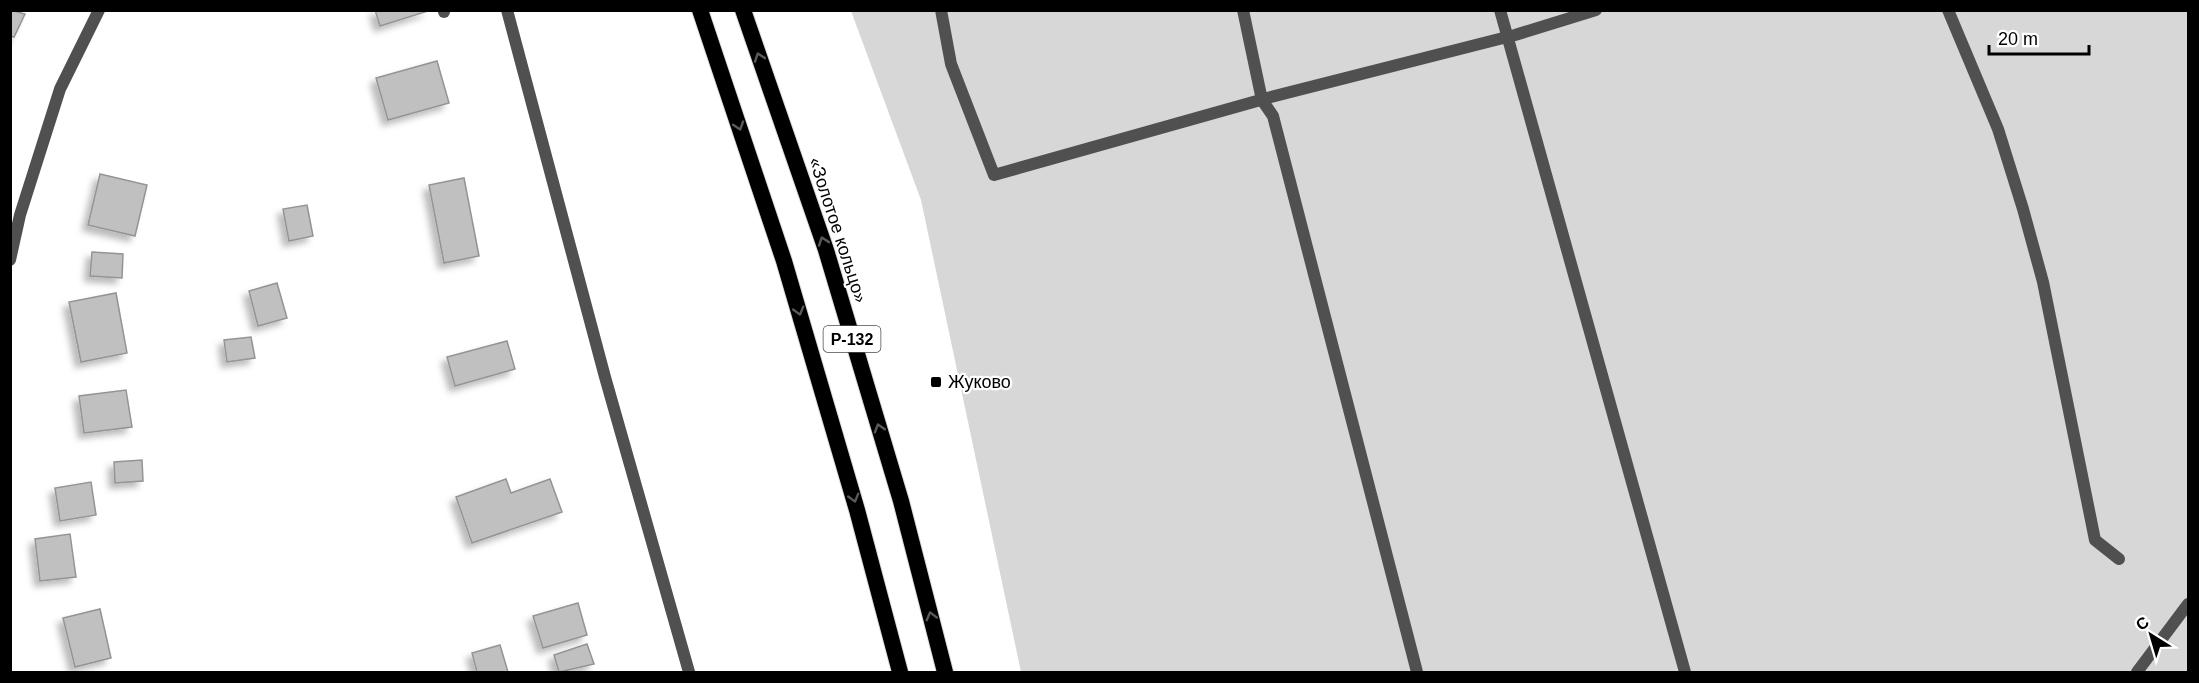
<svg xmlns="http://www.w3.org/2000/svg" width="2199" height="683" viewBox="0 0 2199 683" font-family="Arial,sans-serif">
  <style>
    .green { fill: #d7d7d7 }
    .building { fill: #c0c0c0; stroke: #949494; stroke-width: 1.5; filter: url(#shadow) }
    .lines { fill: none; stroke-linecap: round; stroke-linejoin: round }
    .trunk-casing { stroke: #dbdbdb; stroke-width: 18 }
    .service { stroke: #505050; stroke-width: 12 }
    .minor { stroke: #505050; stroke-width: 12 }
    .trunk { stroke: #000; stroke-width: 16 }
    .oneway { stroke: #595959 }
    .poi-dot { fill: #000; stroke: #fff; stroke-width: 2 }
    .labels { text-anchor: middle; stroke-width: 4.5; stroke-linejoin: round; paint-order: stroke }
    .shield { fill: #fff; stroke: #4c4c4c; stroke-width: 1.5 }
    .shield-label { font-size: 16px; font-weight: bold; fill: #000 }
    .street-label { font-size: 18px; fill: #000; stroke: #fff }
    .poi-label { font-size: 18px; fill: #000; stroke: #fff; text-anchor: start }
  </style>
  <defs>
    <filter id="shadow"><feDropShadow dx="-5.5" dy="5.5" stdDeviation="3" flood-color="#0004"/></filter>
  </defs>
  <rect width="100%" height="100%" fill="#fff"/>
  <path class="green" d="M851 11H2188V672H1021L921 200Z"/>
  <path class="building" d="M10 10 25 14 14 37 10 36Z
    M375 10H428V11L380 26Z
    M437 61 449 103 388 120 376 78Z
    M100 174 147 185 135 236 88 225Z
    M464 178 479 256 444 263 429 185Z
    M307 205 313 236 289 241 283 209Z
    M92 252 123 254 122 278 90 276Z
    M277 283 287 318 258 326 249 291Z
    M116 293 127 353 81 362 69 302Z
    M251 337 255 358 227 362 224 340Z
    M507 341 515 369 455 386 447 357Z
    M126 390 132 427 84 433 79 396Z
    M142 460 143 481 115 483 114 462Z
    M506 479 511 493 550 479 562 512 472 543 456 497Z
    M91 482 96 515 60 521 55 488Z
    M70 534 76 577 40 581 35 539Z
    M578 603 587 635 543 648 533 616Z
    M100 609 111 658 75 667 63 618Z
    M587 644 594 664 559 672 554 655Z
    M500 645 508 672H477L472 653Z"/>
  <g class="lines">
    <defs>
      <path id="trunk" d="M700 10 784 261 857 510 900 672
        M743 10 826 250 901 501 945 672"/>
    </defs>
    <use href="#trunk" class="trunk-casing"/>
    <path class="service" d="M444 12V10"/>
    <path class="minor" d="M507 10 605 377 689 672
      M941 10 951 64 994 175 1271 97 1515 35 1596 10
      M1243 10 1262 100 1273 116 1417 672
      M1500 10 1685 672
      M1948 10 1998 129 2023 209 2043 282 2095 540 2119 559
      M10 260 20 215 60 89 99 10
      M2137 672 2188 604"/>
    <use href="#trunk" class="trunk"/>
  </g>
  <defs><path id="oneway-chevron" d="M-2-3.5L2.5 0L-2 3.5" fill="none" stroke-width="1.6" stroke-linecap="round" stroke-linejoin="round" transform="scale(1.5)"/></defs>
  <g class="oneway">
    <use href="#oneway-chevron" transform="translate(759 57) rotate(-109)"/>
    <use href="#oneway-chevron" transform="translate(739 126) rotate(72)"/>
    <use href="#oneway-chevron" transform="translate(823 241) rotate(-109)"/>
    <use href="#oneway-chevron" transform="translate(799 311) rotate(74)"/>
    <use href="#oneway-chevron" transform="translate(879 428) rotate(-107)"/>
    <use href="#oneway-chevron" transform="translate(854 498) rotate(74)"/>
    <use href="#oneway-chevron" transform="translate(931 616) rotate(-105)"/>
  </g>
  <rect class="poi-dot" x="930" y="376" width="12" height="12" rx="3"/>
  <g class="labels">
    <rect class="shield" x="823.5" y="326" width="57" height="26" rx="4.5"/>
    <g class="shield-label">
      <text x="852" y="345">Р-132</text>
    </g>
    <g class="street-label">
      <text transform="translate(838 230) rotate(72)" y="6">«Золотое кольцо»</text>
    </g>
    <g class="poi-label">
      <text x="948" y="388">Жуково</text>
    </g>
  </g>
  <rect width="2199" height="683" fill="none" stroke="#000000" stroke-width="24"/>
  <g transform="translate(2151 635) rotate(323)" stroke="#ffffff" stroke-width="4.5" paint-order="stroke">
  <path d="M0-4.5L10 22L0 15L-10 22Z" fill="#000000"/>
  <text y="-9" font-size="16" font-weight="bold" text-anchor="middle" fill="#000000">С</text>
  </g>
  <path d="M1989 45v9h100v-9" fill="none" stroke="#000000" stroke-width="3"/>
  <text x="1998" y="45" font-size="18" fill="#000000" stroke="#ffffff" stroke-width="4.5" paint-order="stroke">20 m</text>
</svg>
